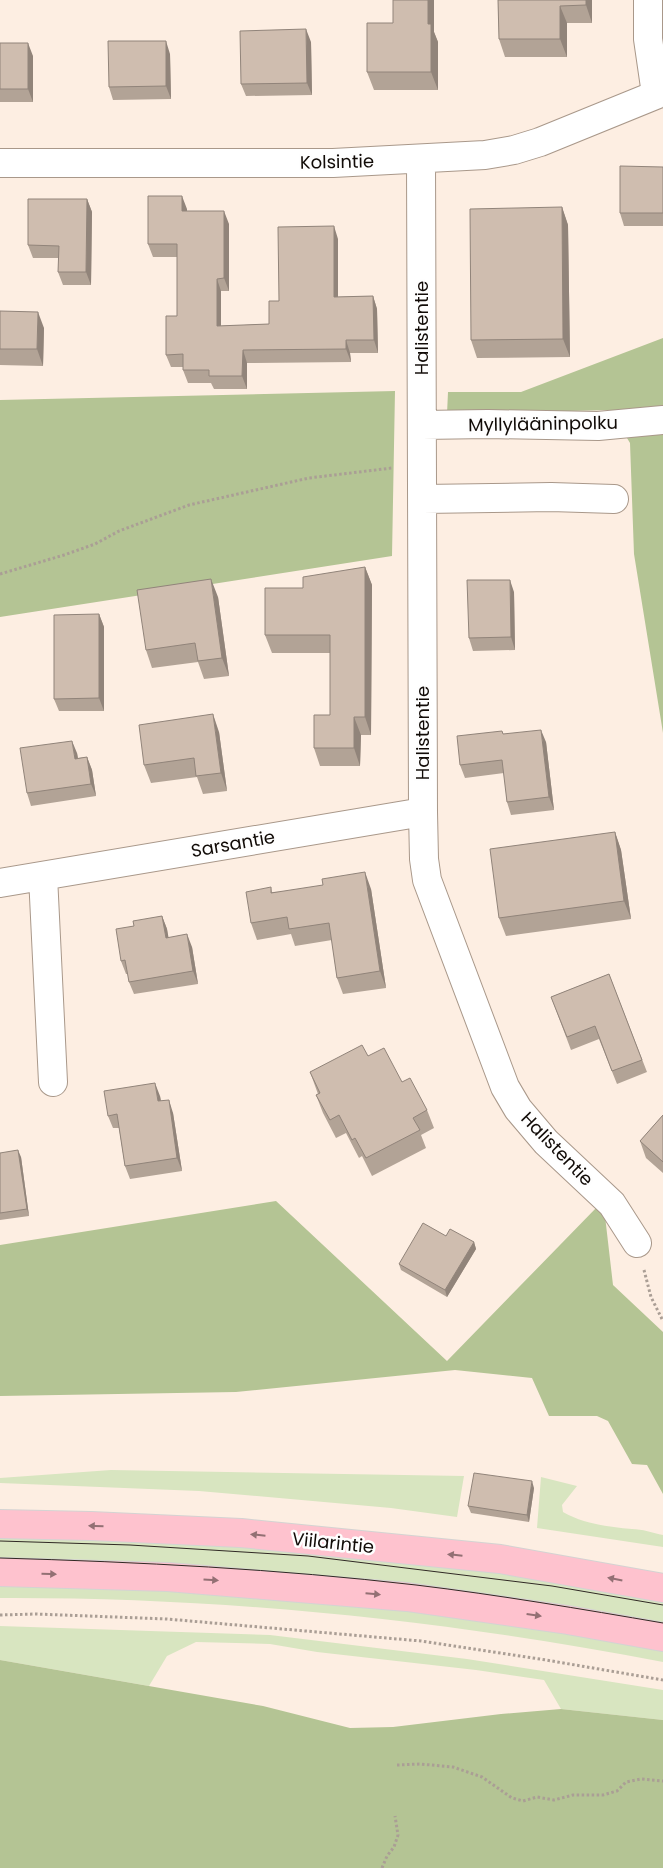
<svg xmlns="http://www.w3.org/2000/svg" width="663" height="1868" viewBox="0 0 663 1868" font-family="Poppins,sans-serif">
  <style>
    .green { fill: #d8e5c0 }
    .forest { fill: #b4c494 }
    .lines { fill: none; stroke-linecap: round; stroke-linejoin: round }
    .minor-casing { stroke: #a9988a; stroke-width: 30 }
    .major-casing { stroke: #d4d3d2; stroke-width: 30 }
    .path { stroke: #aa9e95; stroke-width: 3; stroke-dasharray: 2.5 2.5; stroke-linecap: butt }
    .minor { stroke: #fff; stroke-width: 28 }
    .major { stroke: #fec2ce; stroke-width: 28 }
    .tram { stroke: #302924; stroke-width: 1 }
    .wall { fill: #b2a396 }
    .shaded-wall { fill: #91847a }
    .building { fill: #cfbdaf; stroke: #91847a }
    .oneway { fill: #937074 }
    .labels { text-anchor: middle; stroke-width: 5; stroke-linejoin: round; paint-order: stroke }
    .street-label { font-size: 18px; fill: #110b07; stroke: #fefefe }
  </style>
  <rect width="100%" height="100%" fill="#fdeee2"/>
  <path class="green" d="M111 1470 464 1476 457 1517 391 1508 199 1491 0 1483V1478Z
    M541 1477 577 1486 562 1505 563 1512C584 1524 609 1527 632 1529 642 1529 653 1533 663 1535V1547L537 1528Z
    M0 1531 358 1551 663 1596V1627L0 1563Z
    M0 1583 152 1588 434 1612 663 1648V1662C445 1620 222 1597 0 1598Z
    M0 1626 270 1635 467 1659 663 1690V1720L561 1709 544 1680 476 1670 317 1652 270 1644 196 1642 167 1656 149 1686 0 1660Z"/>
  <path class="forest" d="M663 338V733L634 554 630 443 610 410 447 414 448 392H521Z
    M395 391 392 556 0 617V400Z
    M276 1201 447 1361 597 1207 605 1216 613 1285 663 1332V1494L647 1465 632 1464 608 1421 597 1416H549L532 1378 455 1370 236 1392 0 1396V1245Z
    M0 1660 263 1706 350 1728 393 1727 501 1714 561 1709 663 1720V1868H0Z"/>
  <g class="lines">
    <defs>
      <path id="minor" d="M648 0V39L656 94
        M421 159 423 812 424 859 427 880 505 1087 518 1109 546 1142 612 1204 637 1243
        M0 163H333L485 155 514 150 540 142 663 92
        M422 425 488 424 598 426 663 420
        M423 499 551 497 614 499
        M43 876 53 1082
        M0 883 423 812"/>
      <path id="major" d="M0 1524 91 1526 241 1533 500 1559 663 1588
        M0 1572 168 1577 407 1597 568 1620 663 1637"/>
    </defs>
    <use href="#minor" class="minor-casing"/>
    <use href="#major" class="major-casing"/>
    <path class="path" d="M0 574 64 555 95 544 119 531 189 505 309 478 392 468
      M644 1270 651 1297 663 1321
      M0 1615 36 1614 167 1619 421 1641 546 1660 663 1680
      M397 1765 420 1764 453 1767 482 1777 512 1798 523 1801 537 1797 554 1800 573 1795H603L617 1791 626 1782 641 1779 663 1781
      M382 1868 387 1856 394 1847 398 1835 395 1816"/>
    <use href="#minor" class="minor"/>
    <use href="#major" class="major"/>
    <path class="tram" d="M0 1541 130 1545 308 1556 552 1586 663 1605
      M0 1558C139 1562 278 1569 416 1585 499 1595 581 1609 663 1623"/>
  </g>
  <path class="wall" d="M393 0H434V32L438 42V90H374L367 72 393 23Z
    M498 0H592V23H567V57H505L499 39Z
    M311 42 312 95 246 96 241 84Z
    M0 43 33 56V102H0Z
    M170 54 171 99 113 100 109 87Z
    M663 167V226H624L620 213Z
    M87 199 92 212 91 285H63L58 272 59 258H33L28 245Z
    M562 207 568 225 570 357 477 358 471 340Z
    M187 209V211L229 224V291H221V326L269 324 279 301 338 239V297L373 296 377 309 378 353H350L351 362 247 363V389H214L211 383H188L183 370V367H171L166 355 177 316V257H153L148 244Z
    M0 311 44 328 43 366 0 365Z
    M365 567 372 585 371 735H361L360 766H320L314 748 330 715V653H272L265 635 303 588Z
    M514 592 515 650 473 651 469 638Z
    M218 597 229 676 204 679 198 662 152 668 146 650Z
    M99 614 104 627V711H59L54 699Z
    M219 732 227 791 203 794 197 777 151 783 144 765Z
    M504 734 546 742 554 810 511 815 507 802 504 773 465 778 460 765Z
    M77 753 78 758 87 757 92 770 96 796 31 806 27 793Z
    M615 832 621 850 631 919 506 936 499 918Z
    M271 887 272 892 371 889 386 988 343 994 337 978 332 940 295 946 291 934 257 940 251 923Z
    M162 916 167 929 168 938 192 947 198 984 134 994 129 982 128 974H126L121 961 134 926Z
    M609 974 647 1072 617 1084 599 1039 571 1050 551 997Z
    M368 1056 402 1082 427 1110 434 1128 421 1135 426 1148 372 1176 362 1156 359 1158 346 1133 336 1138 323 1113 316 1095 318 1094 310 1072Z
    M160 1096 161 1101 173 1113 182 1171 130 1179 125 1166 119 1128H113L108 1116Z
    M663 1115V1173L646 1158 640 1141Z
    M0 1153 21 1157 29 1216 0 1220Z
    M446 1236 474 1242 476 1249 447 1297 401 1270 399 1264Z
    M534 1488 529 1522 471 1513 468 1506Z"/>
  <path class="shaded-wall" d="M428 0H434V32L438 42V90L431 72 428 24Z
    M586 0H592V23L586 5Z
    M560 6 567 23V57L560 39Z
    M306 29 311 42 312 95 307 83Z
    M166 41 170 54 171 99 166 86Z
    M28 43 33 56V102L28 89Z
    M182 196 187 209V224L182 211Z
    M87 199 92 212 91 285 86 272Z
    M562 207 568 225 570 357 563 339Z
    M224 211 229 224V291L224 278Z
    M334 226 338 239V310L334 297Z
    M217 279 221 291V339L217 326Z
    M373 296 377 309 378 353 374 340Z
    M38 312 44 328 43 366 37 349Z
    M346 340 350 353 351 362 346 349Z
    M243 350 247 363V389L242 376Z
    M365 567 372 585 371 735 365 717Z
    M211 579 218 597 229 676 222 658Z
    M510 580 514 592 515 650 511 637Z
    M99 614 104 627V711L99 698Z
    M213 714 219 732 227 791 221 773Z
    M354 717 361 735 360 766 354 748Z
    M541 730 546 742 554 810 549 797Z
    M72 741 77 753 80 772 75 759Z
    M87 757 92 770 96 796 91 784Z
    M615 832 621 850 631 919 624 901Z
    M365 872 371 889 386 988 380 971Z
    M162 916 167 929 171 951 166 938Z
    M187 934 192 947 198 984 193 971Z
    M155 1083 160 1096 163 1114 158 1101Z
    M169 1100 173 1113 182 1171 177 1158Z
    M18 1150 21 1157 29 1216 27 1209Z
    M474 1242 476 1249 447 1297 445 1290Z
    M532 1481 534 1488 529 1522 527 1515Z"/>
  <path class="building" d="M393 0H428V24H431V72H367V23H393Z
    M498 0H586V5L560 6V39H499Z
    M306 29 307 83 241 84 240 31Z
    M108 41H166V86L109 87Z
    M0 43H28V89H0Z
    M620 166 663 167V213H620Z
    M148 196H182V211H224V278L217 279V326L269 324V301H279L278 227 334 226V297L373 296 374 340H346V349L243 350 242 376H209V370H183V354L166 355V316H177V244H148Z
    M28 199H87L86 272H58L59 246 28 245Z
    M562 207 563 339 471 340 470 209Z
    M0 311 38 312 37 349H0Z
    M365 567V717H354V748H314V715H330V635H265V588H303V577Z
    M211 579 222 658 198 661 195 643 146 650 137 590Z
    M467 580H510L511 637 469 638Z
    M99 614V698L54 699V615Z
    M213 714 221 773 196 776 194 758 144 765 139 725Z
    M541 730 549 797 507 802 502 760 460 765 457 736 502 731 503 734Z
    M72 741 75 759 87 757 91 784 27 793 20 748Z
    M615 832 624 901 499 918 490 849Z
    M365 872 380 971 337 978 329 923 289 929 287 917 251 923 246 892 271 887V893L323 885 322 879Z
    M162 916 166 938 187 934 193 971 129 982 125 960 121 961 116 929 134 926 133 921Z
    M609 974 642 1060 612 1071 595 1026 567 1037 551 997Z
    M362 1045 368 1056 384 1048 402 1082 410 1078 427 1110 413 1118 420 1130 366 1158 355 1138 352 1140 339 1115 330 1120 316 1095 320 1093 310 1072Z
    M155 1083 158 1101 169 1100 177 1158 125 1166 117 1114 108 1116 104 1091Z
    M663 1115V1162L640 1141Z
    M18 1150 27 1209 0 1213V1153Z
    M423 1223 446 1236 450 1229 474 1242 445 1290 399 1264Z
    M474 1473 532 1481 527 1515 468 1506Z"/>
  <defs><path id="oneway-solid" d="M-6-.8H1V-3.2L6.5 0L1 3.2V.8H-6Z" transform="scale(1.25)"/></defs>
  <g class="oneway">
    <use href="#oneway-solid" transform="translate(96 1526) rotate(-178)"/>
    <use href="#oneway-solid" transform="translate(258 1535) rotate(-174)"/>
    <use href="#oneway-solid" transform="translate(455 1555) rotate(-174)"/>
    <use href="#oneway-solid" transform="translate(49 1574) rotate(2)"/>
    <use href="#oneway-solid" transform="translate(615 1579) rotate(-169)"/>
    <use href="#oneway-solid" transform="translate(211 1580) rotate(4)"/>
    <use href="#oneway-solid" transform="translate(373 1594) rotate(5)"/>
    <use href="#oneway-solid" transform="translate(534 1615) rotate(8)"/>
  </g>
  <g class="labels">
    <g class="street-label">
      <text transform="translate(337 162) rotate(-1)" y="6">Kolsintie</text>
      <text transform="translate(422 328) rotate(-90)" y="6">Halistentie</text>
      <text transform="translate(543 424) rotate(-1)" y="6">Myllylääninpolku</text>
      <text transform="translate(423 733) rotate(-90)" y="6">Halistentie</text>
      <text transform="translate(233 844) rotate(-10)" y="6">Sarsantie</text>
      <text transform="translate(557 1149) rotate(46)" y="6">Halistentie</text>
      <text transform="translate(333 1543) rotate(6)" y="6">Viilarintie</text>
    </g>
  </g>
</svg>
